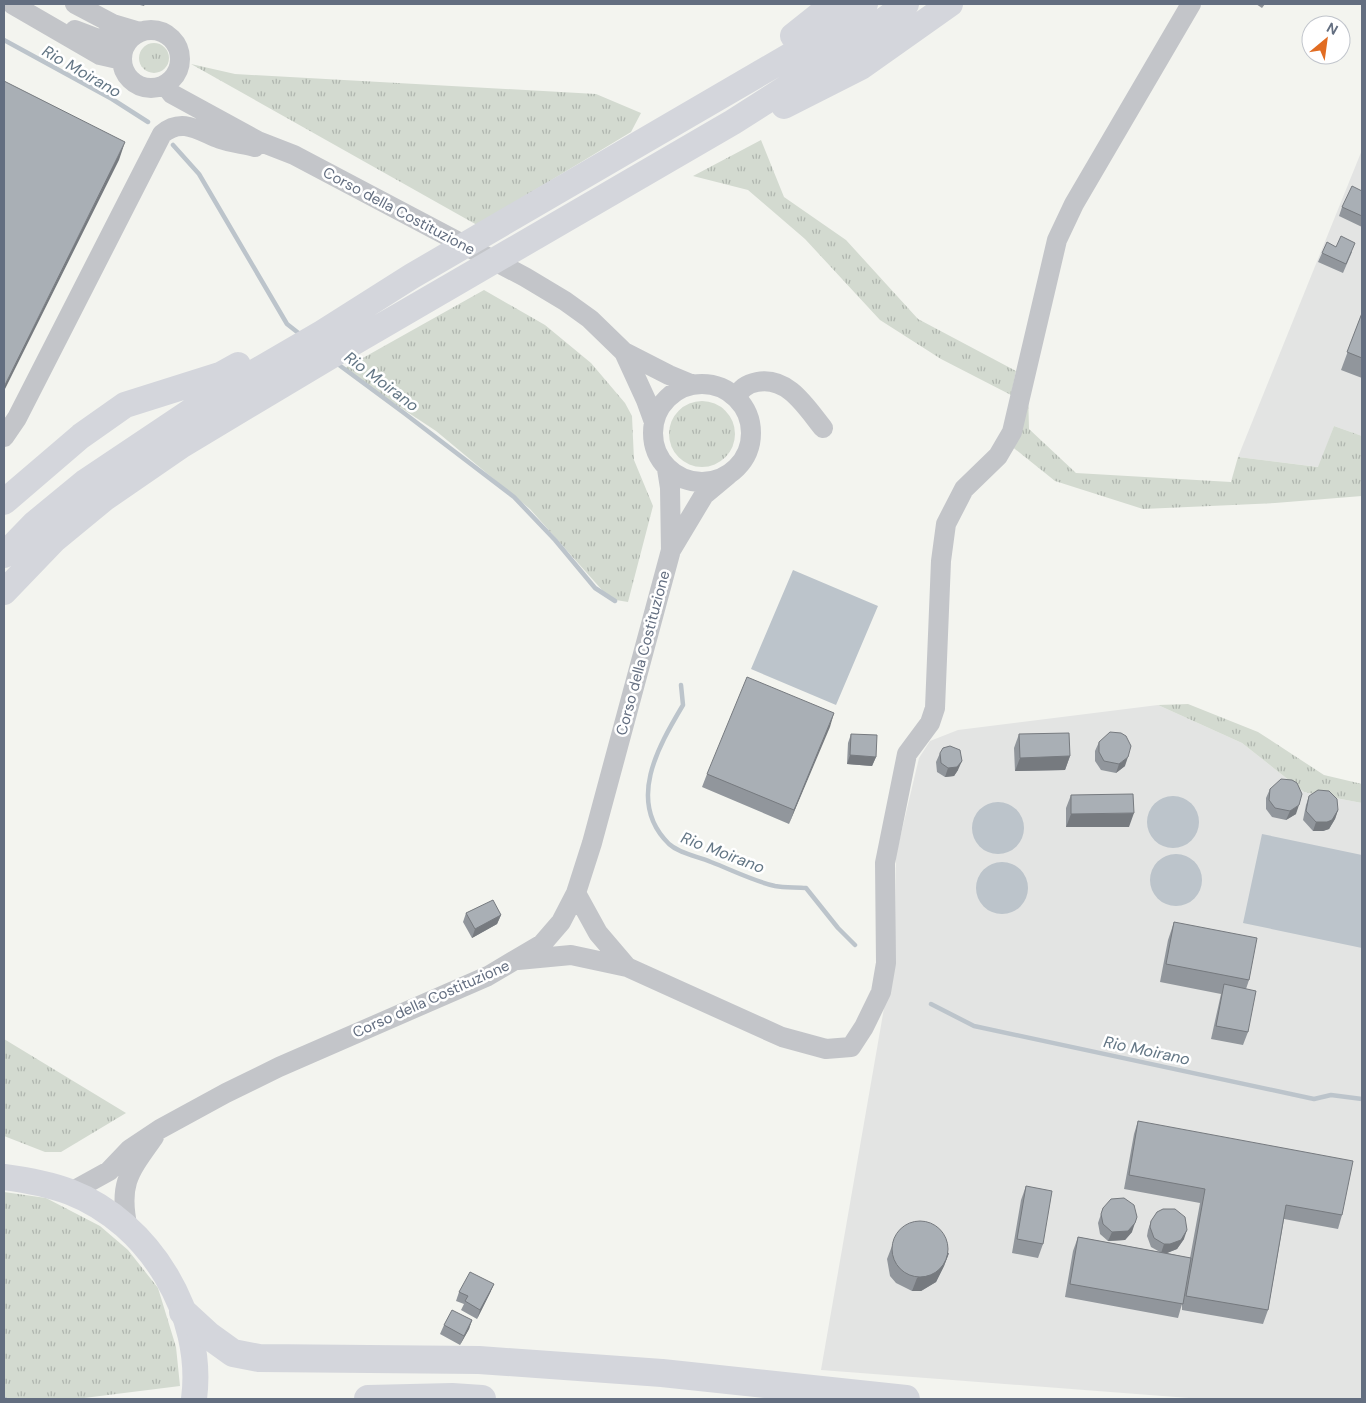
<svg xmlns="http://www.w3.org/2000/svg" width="1366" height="1403" viewBox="0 0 1366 1403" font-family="'DM Sans',sans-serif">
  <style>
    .built { fill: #e3e4e3 }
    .grass { fill: url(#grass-tufts) }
    .water { fill: #bcc4cb }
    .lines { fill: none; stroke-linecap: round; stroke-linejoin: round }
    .stream { stroke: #bcc4cb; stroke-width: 4.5 }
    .minor { stroke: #c3c5c9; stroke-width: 20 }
    .major { stroke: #d4d6dc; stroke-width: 26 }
    .highway { stroke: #d4d6dc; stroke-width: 28 }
    .wall { fill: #91969c }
    .shaded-wall { fill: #767a7f }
    .building { fill: #a9afb5; stroke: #767a7f }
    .labels { text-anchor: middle; stroke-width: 5; stroke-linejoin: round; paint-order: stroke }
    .street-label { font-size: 15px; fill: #636e80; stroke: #fff }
    .water-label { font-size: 16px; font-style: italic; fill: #637685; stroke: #fff }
  </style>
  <defs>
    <pattern id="grass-tufts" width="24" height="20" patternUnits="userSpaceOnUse" patternTransform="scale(1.25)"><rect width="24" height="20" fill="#d3dad0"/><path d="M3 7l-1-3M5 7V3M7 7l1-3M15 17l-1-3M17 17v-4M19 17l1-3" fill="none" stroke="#afb5ae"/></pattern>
  </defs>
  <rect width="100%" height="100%" fill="#f3f4ef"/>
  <path class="built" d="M1362 150V436L1334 426 1319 467 1238 457Z
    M1158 705 1242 743 1304 792 1362 803V1399H1202L821 1370 895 945 896 855 919 758 930 741 958 730Z"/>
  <path class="grass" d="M139 58a15 15 0 1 1 30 0a15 15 0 1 1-30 0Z
    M191 64 235 74 596 94 641 113 631 132 477 225Z
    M761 140 784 197 846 240 918 319 1016 371 1011 395 941 359 880 320 805 239 748 190 693 176Z
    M484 290 545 325 591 363 625 403 632 416 634 460 653 506 628 602 610 599 530 509 436 431 356 378 345 368Z
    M1028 390 1029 429 1076 473 1231 482 1238 457 1318 467 1334 426 1362 436V496L1275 503 1143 509 1055 481 1010 445Z
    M669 434a33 33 0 1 1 66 0a33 33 0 1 1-66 0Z
    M1188 704 1258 732 1324 775 1362 784V803L1304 792 1242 743 1158 705Z
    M4 1039 126 1113 61 1152H45L4 1136Z
    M4 1192 46 1198 100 1226 128 1250 158 1288 176 1347 180 1386 76 1399H4Z"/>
  <path class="water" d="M793 570 878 606 836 705 751 669Z
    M1147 822a26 26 0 1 1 52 0a26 26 0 1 1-52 0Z
    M972 828a26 26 0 1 1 52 0a26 26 0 1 1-52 0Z
    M1262 834 1362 855V948L1243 923Z
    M1150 880a26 26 0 1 1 52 0a26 26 0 1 1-52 0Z
    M976 888a26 26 0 1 1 52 0a26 26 0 1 1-52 0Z"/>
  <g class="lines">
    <path class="stream" d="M4 40 112 99 148 122
      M173 145 199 174 287 324 301 335
      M335 362 404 413 514 497 555 540 595 588 615 601
      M681 685 683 705C658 747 626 802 669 844 680 854 697 856 711 862 732 870 753 881 775 886 785 888 796 887 806 888L838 928 855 945
      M931 1004 974 1026 1314 1099 1331 1095 1362 1099
      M4 1399H5"/>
    <path class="minor" d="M12 4 100 55 122 60
      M75 4 113 24 140 32
      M75 30 96 38 128 41
      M122 59a29 29 0 1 1 58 0a29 29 0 1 1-58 0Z
      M165 85 172 94 258 141 294 155 525 277 565 301 590 319 624 352 669 375 693 385
      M624 352 646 400 654 422
      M653 433a49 49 0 1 1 98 0a49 49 0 1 1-98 0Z
      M736 397C741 389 746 384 757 382 788 376 806 407 823 428
      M4 437 17 418 162 134C182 117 199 131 220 139 231 143 244 144 255 147
      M667 469 670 488 671 550
      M576 893 598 933 627 967
      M518 960 571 955 627 967 782 1037 826 1049 851 1047 864 1027 881 992 886 963 885 863 907 754 930 723 935 708 941 561 946 524 964 489 998 456 1012 432 1057 240 1074 204 1191 4
      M71 1192 109 1171 130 1149 160 1129 226 1093 279 1067 488 976 542 944 561 922 576 893 592 843 671 550 704 495 728 475
      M128 1229C118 1184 129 1172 154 1137"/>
    <path class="major" d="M793 36 833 4
      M784 106 861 67 950 4
      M4 502 81 436 125 405 220 375 238 365
      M4 555 34 524 85 482 212 397 322 333 412 276 805 47 865 4
      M4 592 54 540 105 498 182 445 344 348 733 122 824 64 906 4
      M4 1177C27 1180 49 1184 70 1192 150 1223 205 1315 194 1399"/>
    <path class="highway" d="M183 1312 208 1335 233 1353 259 1358 479 1360 662 1373 906 1399
      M368 1399 452 1397 482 1399"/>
  </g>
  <path class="wall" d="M136 4H145L144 6Z
    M1256 4H1265L1262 8Z
    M1362 191V227L1339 216 1342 207Z
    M1336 247 1352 252 1343 273 1318 262 1322 253Z
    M1362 313V378L1341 370Z
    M834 713 789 824 702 787 707 774Z
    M851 734 876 757 872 766 847 764 848 743Z
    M1019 734 1070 756 1065 770 1015 771 1014 748Z
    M1099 742 1125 766 1116 773 1101 770 1095 761V751Z
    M940 753 958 770 954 776 945 777 937 772 936 762Z
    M1270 789 1296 814 1286 820 1272 817 1266 809V798Z
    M1071 795 1129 827H1066V808Z
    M1309 796 1338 810 1335 819 1329 829 1323 831H1313L1303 820 1306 805Z
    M466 913 501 915 497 924 472 938 463 922Z
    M1174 922 1249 980 1246 989 1248 1032 1243 1045 1211 1039 1221 994 1160 982 1168 940Z
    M1138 1121 1342 1215 1338 1229 1284 1219 1268 1310 1263 1324 1182 1310V1304L1178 1318 1065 1297 1073 1251 1078 1237 1160 1252 1151 1247 1147 1236 1148 1230 1151 1221 1184 1239 1177 1249 1167 1253 1190 1258 1200 1203 1124 1189 1134 1134Z
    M1026 1186 1043 1244 1038 1258 1012 1253 1021 1200Z
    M1103 1208 1132 1232 1125 1240 1108 1241 1100 1234 1098 1223Z
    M892 1246 949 1253 944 1266 936 1282 921 1291H912L896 1283 890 1276 887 1259Z
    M494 1284 490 1293 477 1319 461 1310 464 1304 456 1301 459 1292Z
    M472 1320 469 1329 460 1345 440 1334 444 1325Z"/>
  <path class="shaded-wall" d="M125 142 119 160 4 391V387Z
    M834 713 830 727 789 824 794 810Z
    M850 755 876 757 872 766 847 764Z
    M1070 756 1065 770 1015 771 1020 758Z
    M1128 757 1125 766 1116 773 1119 764Z
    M962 761 958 770 954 776 945 777 948 768Z
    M1299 805 1296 814 1286 820 1290 811Z
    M1338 810 1335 819 1329 829 1323 831H1313L1316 822Z
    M1134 813 1129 827H1066L1071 814Z
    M501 915 497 924 472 938 475 929Z
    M1135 1223 1132 1232 1125 1240 1108 1241 1112 1232Z
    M1187 1230 1184 1239 1177 1249 1167 1253H1161L1164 1244Z
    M949 1253 944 1266 936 1282 921 1291H912L917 1278Z
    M494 1284 490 1293 477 1319 480 1310Z
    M472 1320 469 1329 460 1345 464 1336Z"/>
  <path class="building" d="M4 81 125 142 4 387Z
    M1352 186 1362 191V216L1342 207Z
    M1341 236 1355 243 1346 264 1322 253 1327 242 1336 247Z
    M1362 313V358L1347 352Z
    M747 677 834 713 794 810 707 774Z
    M1110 732 1121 733 1126 736 1131 746 1128 757 1119 764 1104 761 1099 752V742Z
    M1069 733 1070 756 1020 758 1019 734Z
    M851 734 877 735 876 757 850 755Z
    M950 746 960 750 962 761 957 767 948 768 941 763 940 753 943 748Z
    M1281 779 1292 780 1297 783 1302 794 1299 805 1290 811 1275 808 1269 800 1270 789Z
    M1318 790 1329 791 1337 799 1338 810 1332 820 1327 822H1316L1306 811 1309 796Z
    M1133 794 1134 813 1071 814V795Z
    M493 900 501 915 475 929 466 913Z
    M1174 922 1257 938 1249 980 1166 964Z
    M1224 984 1256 991 1248 1032 1216 1026Z
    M1138 1121 1353 1161 1342 1215 1286 1205 1268 1310 1186 1296 1205 1189 1129 1175Z
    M1026 1186 1052 1191 1043 1244 1017 1239Z
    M1124 1198 1134 1205 1137 1217 1135 1223 1128 1231 1112 1232 1103 1224 1101 1214 1103 1208 1111 1199Z
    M1163 1209H1175L1185 1217 1187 1230 1181 1240 1170 1244H1164L1154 1238 1150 1227 1151 1221 1157 1212Z
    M892 1249a28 28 0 1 1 56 0a28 28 0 1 1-56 0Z
    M1078 1237 1191 1258 1183 1304 1070 1284Z
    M470 1272 494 1284 480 1310 465 1301 468 1296 459 1292Z
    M452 1310 472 1320 464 1336 444 1325Z"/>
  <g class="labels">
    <g class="street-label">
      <text transform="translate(399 211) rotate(28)" y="5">Corso della Costituzione</text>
      <text transform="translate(643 653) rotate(-75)" y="5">Corso della Costituzione</text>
      <text transform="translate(431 999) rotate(-24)" y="5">Corso della Costituzione</text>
    </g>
    <g class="water-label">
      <text transform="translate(82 71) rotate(30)" y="6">Rio Moirano</text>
      <text transform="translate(382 381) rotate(37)" y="6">Rio Moirano</text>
      <text transform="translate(723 852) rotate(21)" y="6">Rio Moirano</text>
      <text transform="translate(1147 1050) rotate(12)" y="6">Rio Moirano</text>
    </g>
  </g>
  <rect width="1366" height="1403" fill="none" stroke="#636e80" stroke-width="10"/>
  <g transform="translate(1326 40) rotate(29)"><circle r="24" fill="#ffffff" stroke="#c1c5cc"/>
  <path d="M0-4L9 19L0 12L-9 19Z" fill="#e16c22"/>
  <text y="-8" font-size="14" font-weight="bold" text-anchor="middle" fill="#636e80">N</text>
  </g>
</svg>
